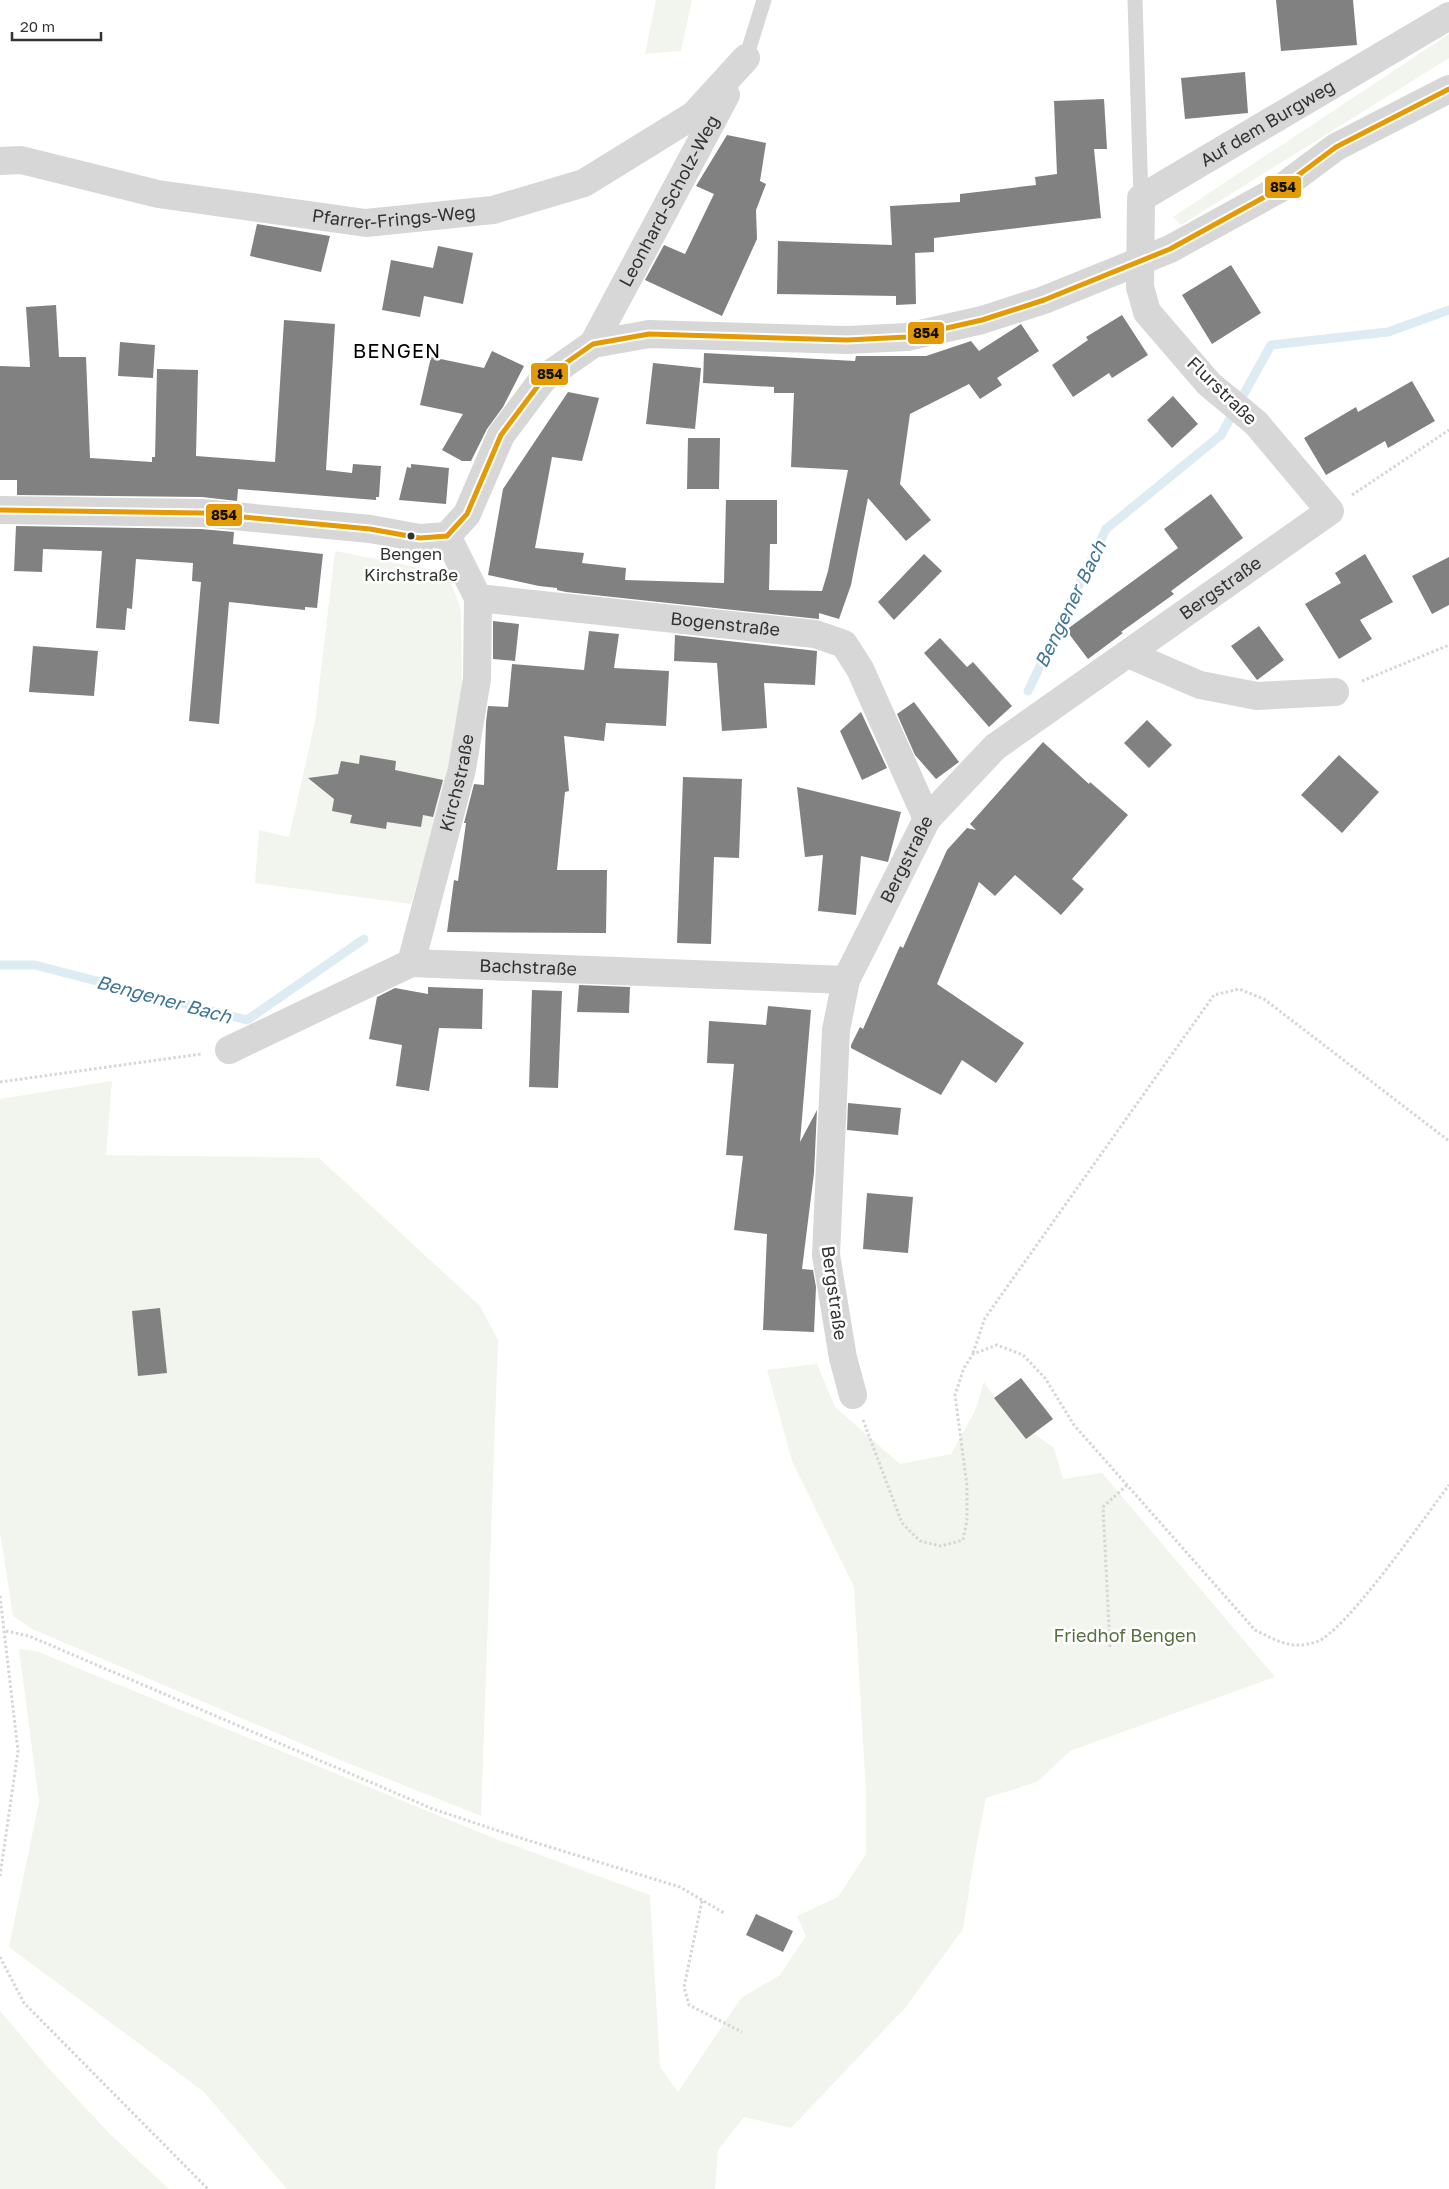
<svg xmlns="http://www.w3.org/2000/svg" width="1449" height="2189" viewBox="0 0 1449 2189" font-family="'Golos Text',sans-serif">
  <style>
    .green { fill: #f1f5ed }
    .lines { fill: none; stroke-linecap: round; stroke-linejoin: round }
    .stream { stroke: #ddebf3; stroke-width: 9 }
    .building { fill: #818181 }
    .path { stroke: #d6d6d6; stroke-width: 3; stroke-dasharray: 2.5 2.5; stroke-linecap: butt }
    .service { stroke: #d7d7d7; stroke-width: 15 }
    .minor { stroke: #d7d7d7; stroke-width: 28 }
    .tertiary { stroke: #d7d7d7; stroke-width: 28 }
    .bus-1-casing { stroke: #fff; stroke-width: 9 }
    .bus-1 { stroke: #e39a05; stroke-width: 5 }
    .bus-dot { fill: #333; stroke: #fff; stroke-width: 2 }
    .labels { text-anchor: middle; stroke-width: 5; stroke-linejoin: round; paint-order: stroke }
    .bus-label { font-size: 17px; fill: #333; stroke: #fff }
    .street-label { font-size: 18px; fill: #333; stroke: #fff }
    .park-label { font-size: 18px; fill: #56703f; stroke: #fff }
    .water-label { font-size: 19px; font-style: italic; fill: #3f7597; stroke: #fff }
    .quarter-label { font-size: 20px; letter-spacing: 1px; fill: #000; stroke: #fff }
    .line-badge { stroke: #fff; stroke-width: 2 }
    .pale-badge-label { font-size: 14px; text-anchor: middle; font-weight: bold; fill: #111 }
  </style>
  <rect width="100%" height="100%" fill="#fff"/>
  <path class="green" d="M656 0H692L681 51 645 54Z
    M1449 34V58L1181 225 1173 217Z
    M335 551 448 573 461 611 462 693 455 751 411 904 255 883 259 830 289 837 315 722Z
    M112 1081 106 1155 319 1158 480 1306 498 1340 481 1816 340 1760 32 1629 13 1616 0 1532V1099Z
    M817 1364 835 1407 900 1464 951 1454 975 1411 984 1382 1005 1413 1054 1448 1063 1479 1102 1473 1275 1677 1070 1751 1037 1782 986 1798 975 1853 963 1929 905 2008 791 2128 744 2117 718 2150 715 2189H287L204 2092 9 1947 39 1802 19 1649 36 1651 496 1839 650 1895 660 2067 678 2092 741 1998 780 1975 806 1936 797 1916 838 1897 866 1854V1793L854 1587 792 1461 767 1370Z
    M0 2011 52 2072 110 2134 169 2189H0Z"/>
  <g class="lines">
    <path class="stream" d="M1028 691 1106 529 1221 435 1271 345 1388 332 1449 310
      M0 965H35L247 1020 364 939"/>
  </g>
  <path class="building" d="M1276 0H1353L1357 45 1281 51Z
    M1245 72 1248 113 1185 119 1181 78Z
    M1104 99 1107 149H1094L1101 218 934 238V252L915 253 916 304 896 305V296L777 294 778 241 892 245 890 206 960 202V194L1036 185 1035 177 1057 174 1054 101Z
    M727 135 766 143 760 181 766 184 756 210 757 239 722 316 645 280 664 245 685 254 714 194 696 186Z
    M257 224 330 236 321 272 250 256Z
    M438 246 473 253 463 304 424 296 420 317 382 310 391 260 433 268Z
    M1231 265 1261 313 1212 344 1182 295Z
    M56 305 59 357H86L90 458 152 462V457H155L157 369 198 370 196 456 275 462 284 320 335 324 326 470 352 473 353 464 381 466 379 497H376V500L238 489 237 501 202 497 17 495V480H0V366L30 367 26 307Z
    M1122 315 1148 355 1112 378 1109 373 1073 397 1052 365 1088 340 1086 337Z
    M1021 324 1039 351 997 378 1002 385 980 399 969 384 910 414 900 484 931 520 906 541 868 498 851 585 839 619 819 613V619L566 592 557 590V588L539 586 488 575 503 489 568 392 599 398 582 461 552 457 535 548 584 553 582 563 626 568 625 580 724 583 726 500H777V544H770L769 590 822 591 828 571 848 470 791 467 794 393H774V387L703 383 704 353 855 361 856 356H926L971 341 979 351Z
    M120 342 155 345 153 378 118 376Z
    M492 351 524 366 503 407 487 429 471 461H462L442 450 463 414 420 405 431 357 484 368Z
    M653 363 701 368 695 429 646 424Z
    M1412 381 1435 421 1388 448 1385 441 1326 475 1304 438 1356 407 1358 412Z
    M1173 396 1198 424 1172 448 1147 420Z
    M688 438H720L719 489H687Z
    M411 464 449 468 446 504 399 500 407 467 411 468Z
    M1211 494 1243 538 1171 591 1174 594 1121 632 1123 633 1088 659 1066 630 1178 548 1164 529Z
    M16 526 201 529 234 532 233 544 323 554 317 608 305 607V610L229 602 219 724 189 721 201 582 192 581 193 563 136 559 132 609 127 608 125 630 96 628 102 551 43 549 42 572 14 571Z
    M924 554 942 571 894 620 878 602Z
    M1365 554 1393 602 1360 620 1372 639 1339 659 1305 604 1341 583 1335 573Z
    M1449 557V605L1432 614 1412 576Z
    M493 621 519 624 515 661 493 659Z
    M1259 626 1284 660 1257 680 1231 646Z
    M589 631 619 634 614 668 669 671 666 726 606 723 604 741 564 736 569 791 565 792 557 870H607L606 933 447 932 454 880 458 881 466 823H464L474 784 484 785 486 722 488 706 508 707 512 664 584 670Z
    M675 635 817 651 815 685 764 683 767 728 722 731 717 663 674 661Z
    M940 638 967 667 973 662 1012 706 989 727 924 653Z
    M33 646 98 651 94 696 29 692Z
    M914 702 959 762 936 779 915 755 897 714Z
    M861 712 887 768 862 780 840 731Z
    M1147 720 1172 745 1149 768 1124 743Z
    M1043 742 1089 784 1090 782 1128 815 1072 879 1084 889 1061 915 1015 875 995 896 979 882 937 984 1024 1043 996 1083 962 1060 941 1095 851 1048V1045L860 1027 863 1029 900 946 903 948 947 850 967 828 976 830 970 824Z
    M360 755 396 761 395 770 443 780 433 817 423 815 421 827 387 822 386 829 350 823 352 815 332 811 334 799 308 778 338 774 341 761 359 764Z
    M1339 755 1379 792 1342 833 1301 795Z
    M683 777 742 779 739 858 714 857 711 944 677 943Z
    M797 787 901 812 888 862 861 856 856 915 818 911 823 855 805 857Z
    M579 985 630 987 629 1013 577 1012Z
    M428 987 483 989 482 1029 439 1028 429 1091 396 1086 402 1045 369 1039 377 997 395 988 428 994Z
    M532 990 562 991 558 1088 529 1087Z
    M768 1006 811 1010 800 1142 817 1110 814 1173 802 1269 813 1270 816 1287 814 1332 763 1330 767 1234 734 1230 743 1156 726 1155 734 1064 707 1063 709 1021 766 1025Z
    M848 1103 901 1108 898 1135 847 1130Z
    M867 1193 913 1197 908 1253 863 1249Z
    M160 1308 167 1373 138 1376 132 1311Z
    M1021 1378 1053 1419 1026 1439 994 1398Z
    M756 1914 793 1931 783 1952 746 1935Z"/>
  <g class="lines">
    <path class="path" d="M1352 495 1449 430
      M1362 681 1449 645
      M0 1082 201 1054
      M973 1353 985 1318 1214 995 1239 989 1264 999 1449 1141
      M863 1420 902 1523 920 1541 941 1546 963 1540 967 1520V1486L955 1395 964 1368 973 1354 997 1345 1023 1355 1045 1378 1074 1425 1255 1630C1278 1641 1290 1650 1316 1642 1345 1633 1426 1515 1449 1485
      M0 1596 18 1751 0 1876
      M6 1631 29 1636 433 1809 514 1836 680 1887 724 1913
      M1110 1647 1103 1507 1127 1485
      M702 1901 684 1987 689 2005 742 2032
      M0 1957 24 2003 208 2189"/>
    <path class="service" d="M1135 0 1141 198
      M746 58 764 0"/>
    <g class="minor">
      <path id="s1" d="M0 161 21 160 158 194 366 223 493 210 584 183 694 115 746 58"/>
      <path id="s2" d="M593 344 726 95"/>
      <path id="s3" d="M447 536 478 598 815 634 844 644 860 669 927 819"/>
      <path d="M1128 654 1200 685 1257 696 1335 692"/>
      <path id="s4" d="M411 963 462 769 477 679 478 598"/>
      <path id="s5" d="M229 1050 411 963 846 980"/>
      <path id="s6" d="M853 1395 843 1358 826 1255 836 1030 846 980 927 819 995 747 1330 511 1256 423 1209 384 1147 312 1140 287 1141 198 1449 16"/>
    </g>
    <path class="tertiary" d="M0 510 202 513 370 529 420 538 447 536 467 514 501 435 543 379 593 344 649 334 847 340 907 337 982 320 1044 300 1170 249 1281 188 1336 147 1449 89"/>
    <defs>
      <path id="bus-1" d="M0 510 202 513 370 529 420 538 447 536
        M447 536 467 514 501 435 543 379 593 344 649 334 847 340 907 337 982 320 1044 300 1170 249 1281 188 1336 147 1449 89"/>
    </defs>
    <use href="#bus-1" class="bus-1-casing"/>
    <use href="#bus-1" class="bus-1"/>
  </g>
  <circle class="bus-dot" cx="411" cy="536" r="4.5"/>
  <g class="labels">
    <g class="bus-label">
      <text x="411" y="560">Bengen<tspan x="411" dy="21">Kirchstraße</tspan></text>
    </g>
    <g class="street-label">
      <text dy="6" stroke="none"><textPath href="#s6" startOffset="1641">Auf dem Burgweg</textPath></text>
      <text dy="6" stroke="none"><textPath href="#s2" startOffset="162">Leonhard-Scholz-Weg</textPath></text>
      <text dy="6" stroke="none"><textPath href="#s1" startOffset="400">Pfarrer-Frings-Weg</textPath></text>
      <text transform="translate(1222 391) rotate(44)" y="6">Flurstraße</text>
      <text dy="6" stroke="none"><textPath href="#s6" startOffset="974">Bergstraße</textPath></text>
      <text dy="6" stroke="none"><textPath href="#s3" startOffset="318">Bogenstraße</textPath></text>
      <text dy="6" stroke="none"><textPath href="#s4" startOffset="186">Kirchstraße</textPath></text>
      <text dy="6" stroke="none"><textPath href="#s6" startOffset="554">Bergstraße</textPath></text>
      <text dy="6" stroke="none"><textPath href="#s5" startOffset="319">Bachstraße</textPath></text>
      <text transform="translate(834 1293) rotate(82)" y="6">Bergstraße</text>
    </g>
    <g class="park-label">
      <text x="1125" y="1642">Friedhof Bengen</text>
    </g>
    <g class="water-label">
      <text transform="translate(1070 604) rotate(-64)" y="7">Bengener Bach</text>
      <text transform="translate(164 999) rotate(15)" y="7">Bengener Bach</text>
    </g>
    <g class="quarter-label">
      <text x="397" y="358">BENGEN</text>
    </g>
  </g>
  <g class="line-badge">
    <rect x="1264" y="175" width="38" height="24" rx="5" fill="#e39a05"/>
    <rect x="907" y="321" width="38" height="24" rx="5" fill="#e39a05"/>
    <rect x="530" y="362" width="39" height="24" rx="5" fill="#e39a05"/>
    <rect x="205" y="503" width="38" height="24" rx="5" fill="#e39a05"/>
  </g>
  <g class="pale-badge-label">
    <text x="1283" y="192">854</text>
    <text x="926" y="338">854</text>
    <text x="550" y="379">854</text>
    <text x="224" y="520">854</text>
  </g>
  <path d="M12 32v8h89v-8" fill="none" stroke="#333333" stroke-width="2.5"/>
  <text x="20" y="32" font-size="15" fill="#333333" stroke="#ffffff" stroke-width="4" paint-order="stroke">20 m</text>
</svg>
